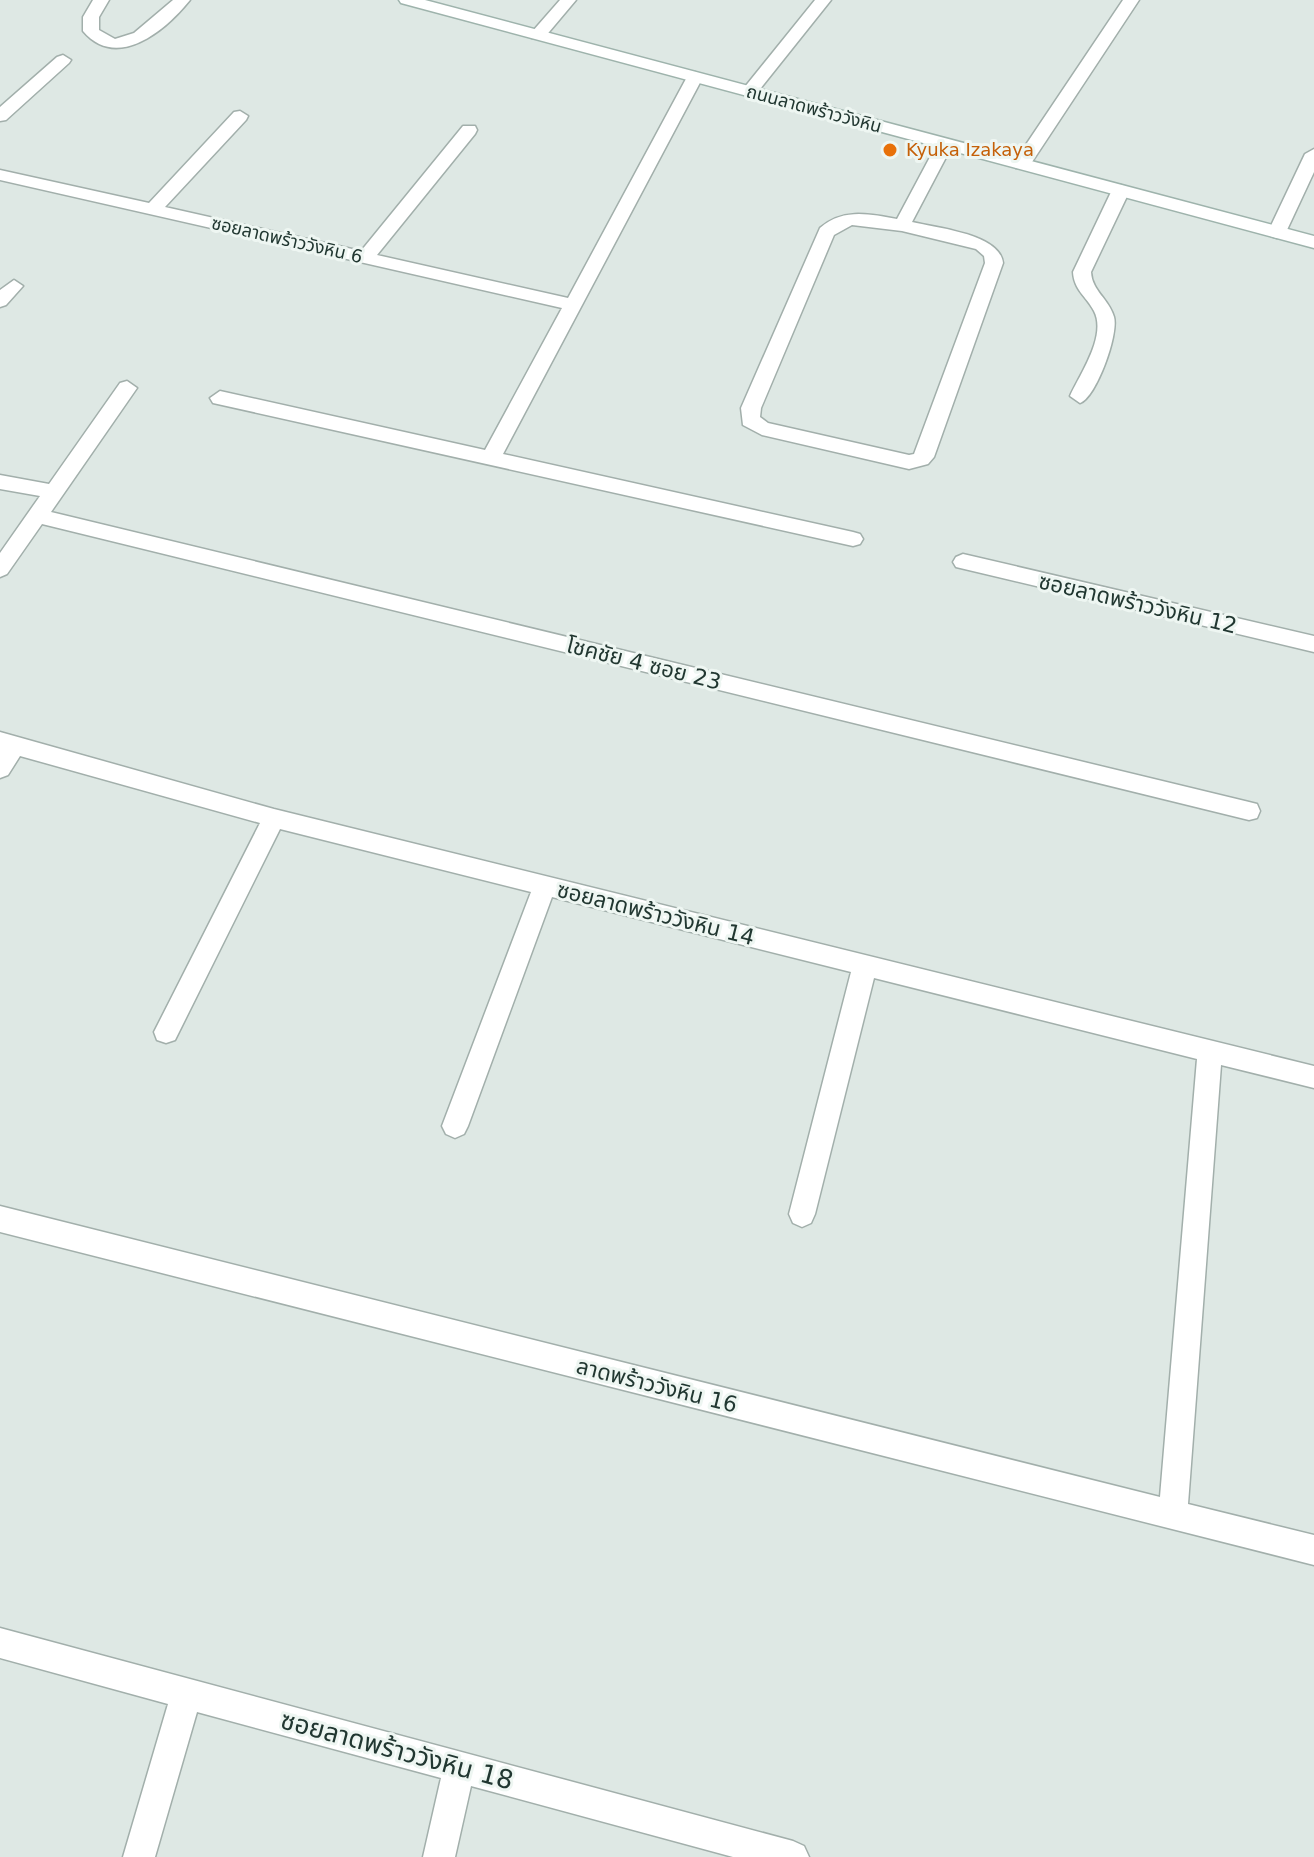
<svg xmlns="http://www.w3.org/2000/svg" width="1314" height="1857" viewBox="0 0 1314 1857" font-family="'DejaVu Sans','Noto Sans Thai',sans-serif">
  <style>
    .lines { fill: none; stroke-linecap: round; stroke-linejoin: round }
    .service-casing { stroke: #a2afab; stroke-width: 3 }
    .minor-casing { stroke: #a2afab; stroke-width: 3 }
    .secondary-casing { stroke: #9eb3ac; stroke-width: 3 }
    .service { fill: #fff; fill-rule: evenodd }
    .minor { fill: #fff; fill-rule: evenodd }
    .secondary { fill: #fff; fill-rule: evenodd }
    .food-dot { fill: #e8710a; stroke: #eef6f2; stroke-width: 3 }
    .labels { text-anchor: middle; stroke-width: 6; stroke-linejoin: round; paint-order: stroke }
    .far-street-label { font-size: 18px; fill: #213731; stroke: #eef6f2 }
    .far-food-label { font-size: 18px; fill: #c56008; stroke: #eef6f2; text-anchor: start }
    .street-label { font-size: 22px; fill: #213731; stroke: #eef6f2 }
    .near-street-label { font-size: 26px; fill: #213731; stroke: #eef6f2 }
  </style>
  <rect width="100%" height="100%" fill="#dee8e4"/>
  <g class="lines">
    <defs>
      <path id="service" d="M93 0H109L99 17V30L115 39 134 33 173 0H190C165 31 117 71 83 31V17Z
        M945 139 953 144 912 222C937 228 1000 234 1003 263L934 457 928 464 909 469 762 435 743 425 741 408 820 228C843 208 869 214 897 219L937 144ZM852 225 902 231 976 249 984 256 985 263 914 454 909 455 768 423 760 417 761 408 834 235Z"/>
      <path id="minor" d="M560 0H576L544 38H532V32Z
        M815 0H831L756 94H744L742 91 744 88Z
        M1123 0H1139L1028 168H1016L1013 164Z
        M63 55 71 60 69 63 6 120 0 121V107L57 57Z
        M695 72 703 77 503 454 853 532 860 534 863 539 860 544 853 546 213 403 210 398 220 391 485 450 562 308 0 180V170L149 203 234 112 240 111 248 116 246 120 165 207 361 251 463 126H475L477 130 475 134 377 255 568 298 687 77Z
        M1314 149V172L1286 232 1277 238 1271 236 1268 232 1305 154Z
        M1121 185 1130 190 1091 272C1092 291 1109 299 1114 317 1119 334 1096 398 1080 403L1070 396C1080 374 1107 336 1094 311 1086 296 1074 290 1073 272L1112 190Z
        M14 280 23 286 6 305 0 307V290Z
        M127 381 137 388 51 512 1249 802 1257 804 1260 811 1257 818 1249 820 42 524 7 574 0 577V553L40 496 0 489V475L49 484 120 383Z
        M963 554 1314 636V652L956 567 953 562 956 557Z
        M0 732 274 809 1314 1066V1088L1221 1065 1188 1504 1314 1535V1565L0 1232V1206L1160 1497 1197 1059 874 978 815 1214 811 1223 802 1227 793 1223 789 1214 851 972 552 897 468 1126 464 1134 455 1138 446 1134 442 1126 531 892 280 829 175 1040 166 1043 157 1040 154 1032 260 823 20 756 8 775 0 778Z
        M0 1628 793 1841 804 1846 809 1857H733L471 1786 455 1857H423L441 1778 197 1712 155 1857H123L168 1704 0 1658Z"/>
      <path id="secondary" d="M399 0H425L1314 236V248L401 3Z"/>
    </defs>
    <use href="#service" class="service-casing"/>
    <use href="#minor" class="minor-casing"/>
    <use href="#secondary" class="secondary-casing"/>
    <use href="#service" class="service"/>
    <use href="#minor" class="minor"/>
    <use href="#secondary" class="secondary"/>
  </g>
  <circle class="food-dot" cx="890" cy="150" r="8"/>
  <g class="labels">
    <g class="far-street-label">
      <text transform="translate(814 109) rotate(15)" y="6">ถนนลาดพร้าววังหิน</text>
      <text transform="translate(287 240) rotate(13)" y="6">ซอยลาดพร้าววังหิน 6</text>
    </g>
    <g class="far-food-label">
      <text x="906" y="156">Kyuka Izakaya</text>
    </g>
    <g class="street-label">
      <text transform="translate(1138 603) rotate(13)" y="8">ซอยลาดพร้าววังหิน 12</text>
      <text transform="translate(644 663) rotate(14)" y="8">โชคชัย 4 ซอย 23</text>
      <text transform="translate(656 913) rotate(14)" y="8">ซอยลาดพร้าววังหิน 14</text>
      <text transform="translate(657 1385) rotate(14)" y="8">ลาดพร้าววังหิน 16</text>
    </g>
    <g class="near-street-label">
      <text transform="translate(397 1750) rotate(15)" y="9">ซอยลาดพร้าววังหิน 18</text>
    </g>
  </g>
</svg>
